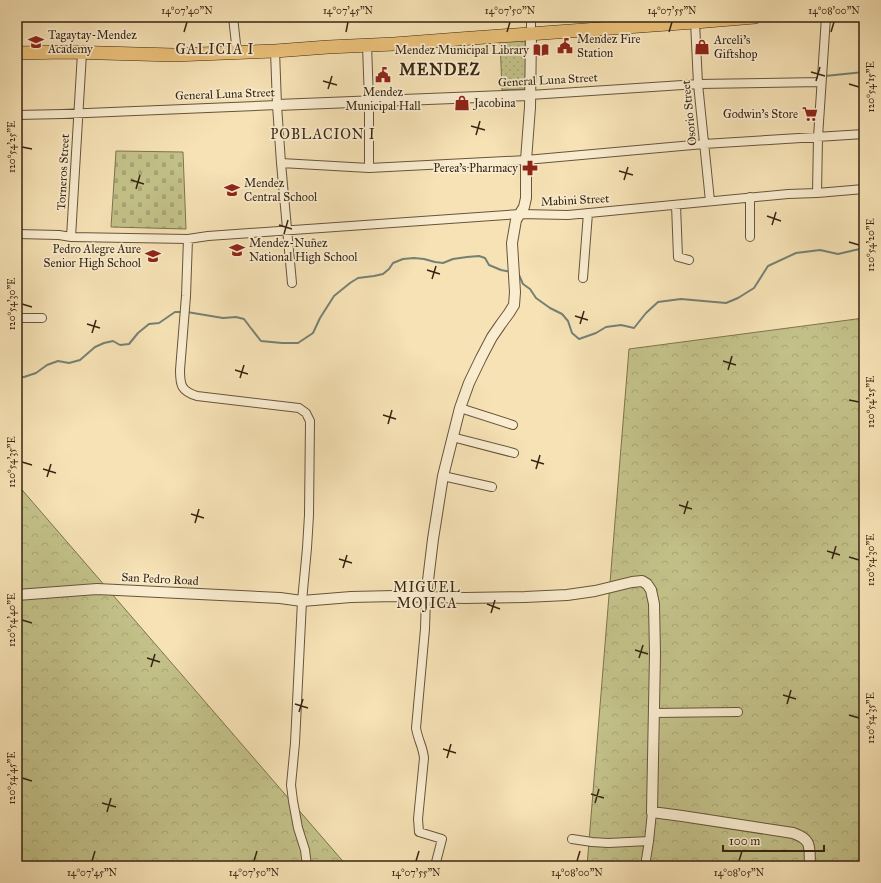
<svg xmlns="http://www.w3.org/2000/svg" width="881" height="883" viewBox="0 0 881 883" font-family="'IM FELL Great Primer',serif">
  <style>
    .green { fill: url(#green-dots); stroke: #7d744e }
    .forest { fill: url(#forest-crowns); stroke: #7d744e }
    .cemetery { fill: url(#cemetery-stones); stroke: #7d744e }
    .lines { fill: none; stroke-linecap: round; stroke-linejoin: round }
    .stream { stroke: #758074; stroke-width: 2 }
    .minor-casing { stroke: #67553b; stroke-width: 10 }
    .tertiary-casing { stroke: #67553b; stroke-width: 12 }
    .primary-casing { stroke: #372612; stroke-width: 14 }
    .minor { stroke: #f9eccf; stroke-width: 8 }
    .tertiary { stroke: #f9eccf; stroke-width: 10 }
    .primary { stroke: #ebc17a; stroke-width: 13 }
    .ticks { fill: none; stroke: #372612; stroke-width: 1.5 }
    .labels { text-anchor: middle; stroke-width: 3.5; stroke-linejoin: round; paint-order: stroke }
    .poi-label { font-size: 12px; fill: #372612; stroke: #f9eccf; text-anchor: start }
    .street-label { font-size: 12px; fill: #372612; stroke: #f9eccf }
    .quarter-label { font-size: 14px; letter-spacing: 1px; fill: #372612; stroke: #f9eccf }
    .district-label { font-size: 16px; font-weight: bold; letter-spacing: 1px; fill: #372612; stroke: #f9eccf }
    .neatline { fill: none; stroke: #372612; stroke-width: 1.5 }
    .ticks-label { font-size: 10px; text-anchor: middle; fill: #372612 }
  </style>
  <defs>
    <pattern id="green-dots" width="8" height="8" patternUnits="userSpaceOnUse"><rect width="8" height="8" fill="#c3c189"/><path d="M2 2h.1M6 6h.1" fill="none" stroke="#a8a675" stroke-width="1.8" stroke-linecap="round"/></pattern>
    <pattern id="forest-crowns" width="20" height="18" patternUnits="userSpaceOnUse"><rect width="20" height="18" fill="#c3c189"/><path d="M2 6a3 3 0 1 1 6 0M12 15a3 3 0 1 1 6 0" fill="none" stroke="#a8a675"/></pattern>
    <pattern id="cemetery-stones" width="16" height="16" patternUnits="userSpaceOnUse"><rect width="16" height="16" fill="#c3c189"/><path d="M2 7V4a2 2 0 0 1 4 0v3zM10 15v-3a2 2 0 0 1 4 0v3z" fill="#a8a675"/></pattern>
  </defs>
  <rect width="100%" height="100%" fill="#f6e2b5"/>
  <filter id="stains"><feTurbulence type="fractalNoise" baseFrequency=".005" numOctaves="4"/><feColorMatrix values="0 0 0 0 .2 0 0 0 0 .09 0 0 0 0 .02 0 0 0 .5 -.17"/></filter>
  <radialGradient id="worn" r=".72"><stop offset=".6" stop-color="#630" stop-opacity="0"/><stop offset="1" stop-color="#630" stop-opacity=".3"/></radialGradient>
  <path class="green" d="M525 39 527 89 502 90 500 40Z"/>
  <path class="forest" d="M864 318V866H587L629 349Z
    M17 484 347 866H17Z"/>
  <path class="cemetery" d="M116 151 183 152 186 229 111 227Z"/>
  <g class="lines">
    <path class="stream" d="M825 76 864 72
      M519 275 523 284 530 289 536 298 550 308 562 314 568 321 572 333 579 339 596 333 606 327 621 325 634 328 646 313 658 302 681 299 726 303 738 298 754 288 768 266 796 253 820 250 838 254 864 248
      M187 312 223 318 236 317 244 319 250 327 261 341 282 343H298L313 333 320 318 334 296 350 283 358 278 374 276 383 274 389 269 393 263 403 259 414 258 424 259 435 262 443 263 453 259 467 257 479 256 485 258 489 265 501 270 511 272
      M17 377H24L36 373 47 365 58 361 69 363 80 360 95 347 104 343 113 341 120 345 129 344 138 333 149 324 159 323 175 312H182"/>
    <defs>
      <path id="minor" d="M233 17 237 53
        M695 22 698 84 710 201
        M531 34V17
        M367 45 369 101V168
        M275 51 277 105 281 163 292 283
        M530 95 698 84 821 82
        M17 111V115L63 114 277 105
        M281 163 369 168 526 160 704 144 864 134
        M817 193 818 137 826 17
        M750 197V237
        M676 205 678 257 689 260
        M17 234 59 235 71 237 82 53
        M71 237 188 239 208 236 520 214 568 215 788 194 817 193 864 189
        M188 239 186 296 180 370C180 385 181 391 197 396L299 408 306 413 310 421 309 515 307 548 302 601 295 743 291 785 293 801 298 828 305 850 307 866
        M583 278 588 213
        M17 318H42
        M460 408 513 425
        M452 437 514 453
        M443 476 492 487
        M426 597 425 629 416 728C418 740 423 747 424 758L418 819 419 832 442 839 435 866
        M654 713 738 712
        M572 839 592 842 608 843 649 841
        M645 866 649 841 652 812"/>
      <path id="tertiary" d="M277 105 530 95
        M17 595 97 589 280 598 302 601 351 597 395 596 465 598 525 597 567 595 595 591 632 582 642 581 647 584 651 590 654 604 655 654 652 812 682 816 793 833C813 840 809 847 810 866
        M426 597 433 539 443 476 460 408 469 383 481 358 492 337 501 324 509 313 514 305 515 292 512 243 516 220 524 207 526 198V160L530 107 531 34"/>
      <path id="primary" d="M17 53 66 52 174 55 275 51 328 47 394 44 459 39 695 22 755 17"/>
    </defs>
    <use href="#minor" class="minor-casing"/>
    <use href="#tertiary" class="tertiary-casing"/>
    <use href="#primary" class="primary-casing"/>
    <use href="#minor" class="minor"/>
    <use href="#tertiary" class="tertiary"/>
    <use href="#primary" class="primary"/>
  </g>
  <path class="ticks" d="M184 32 187 22M346 32 348 22M507 32 510 22M669 32 672 22M831 32 834 22M811 72 825 76M323 81 337 85M816 81 820 67M849 84 859 87M328 89 332 76M471 126 485 130M476 135 480 121M22 147 32 149M619 171 633 175M131 180 144 184M624 180 628 167M136 189 140 175M767 216 781 221M279 225 292 229M772 225 776 212M284 234 288 220M849 242 859 245M427 270 440 274M432 279 436 266M22 304 32 307M575 316 588 320M87 324 100 328M580 324 584 311M92 333 96 320M723 361 736 365M235 370 248 374M728 370 732 356M240 378 244 365M849 400 859 402M383 415 396 419M388 424 392 410M531 460 544 464M22 462 32 465M43 469 56 473M536 469 540 455M47 477 51 464M679 505 692 509M191 514 204 518M684 514 688 501M195 523 199 509M827 551 840 555M849 557 859 560M339 559 352 563M832 559 836 546M343 568 347 555M487 604 500 609M491 613 495 600M22 620 32 623M635 650 648 654M147 658 160 662M639 658 643 645M151 667 155 654M783 695 796 699M295 704 308 708M787 704 791 690M299 712 303 699M849 715 859 718M443 749 456 753M447 758 451 744M22 778 32 781M591 794 604 798M102 803 116 807M595 803 599 789M107 812 111 798M92 861 95 851M254 861 257 851M416 861 419 851M577 861 580 851M739 861 742 851"/>
  <defs>
    <symbol id="school-bare" viewBox="-9 -9 18 18"><path d="M0-5L7-2L0 1L-7-2ZM-4 1L0 2.5L4 1V4Q0 6-4 4Z" fill="#8f2418" stroke="#f9eccf" stroke-width="2.5" paint-order="stroke"/></symbol>
    <symbol id="civic-bare" viewBox="-9 -9 18 18"><path d="M-.6-6.5H3V-4.5H.6V-3L4-1V1h2V6H-6V1h2V-1L-.6-3ZM-1.2 2.5V6h2.4V2.5Z" fill="#8f2418" stroke="#f9eccf" stroke-width="2.5" paint-order="stroke"/></symbol>
    <symbol id="shop-bare" viewBox="-9 -9 18 18"><path d="M-5-2.5h2.3a2.7 3.5 0 0 1 5.4 0H5L5.5 6h-11ZM-1.5-2.5h3a1.5 2.3 0 0 0-3 0Z" fill="#8f2418" stroke="#f9eccf" stroke-width="2.5" paint-order="stroke"/></symbol>
    <symbol id="library-bare" viewBox="-9 -9 18 18"><path d="M-6-4Q-3-5.5-.7-3.5V5Q-3 3-6 4ZM6-4Q3-5.5 .7-3.5V5Q3 3 6 4Z" fill="#8f2418" stroke="#f9eccf" stroke-width="2.5" paint-order="stroke"/></symbol>
    <symbol id="supermarket-bare" viewBox="-9 -9 18 18"><path d="M-6-5.5h2.5l.6 2H6L4.5 2H-2.5L-4.4-4H-6ZM-1.5 3.2a1.3 1.3 0 1 0 .1 0ZM3 3.2a1.3 1.3 0 1 0 .1 0Z" fill="#8f2418" stroke="#f9eccf" stroke-width="2.5" paint-order="stroke"/></symbol>
    <symbol id="pharmacy-bare" viewBox="-9 -9 18 18"><path d="M-2-6h4v4h4v4h-4v4h-4v-4h-4v-4h4Z" fill="#8f2418" stroke="#f9eccf" stroke-width="2.5" paint-order="stroke"/></symbol>
  </defs>
  <g fill-rule="evenodd">
    <use href="#school-bare" x="25" y="31" width="22" height="22"/>
    <use href="#civic-bare" x="554" y="35" width="22" height="22"/>
    <use href="#shop-bare" x="691" y="36" width="22" height="22"/>
    <use href="#library-bare" x="530" y="39" width="22" height="22"/>
    <use href="#civic-bare" x="372" y="64" width="22" height="22"/>
    <use href="#shop-bare" x="451" y="92" width="22" height="22"/>
    <use href="#supermarket-bare" x="799" y="103" width="22" height="22"/>
    <use href="#pharmacy-bare" x="519" y="157" width="22" height="22"/>
    <use href="#school-bare" x="221" y="179" width="22" height="22"/>
    <use href="#school-bare" x="226" y="239" width="22" height="22"/>
    <use href="#school-bare" x="142" y="245" width="22" height="22"/>
  </g>
  <g class="labels">
    <g class="poi-label">
      <text x="48" y="39">Tagaytay-Mendez<tspan x="48" dy="14">Academy</tspan></text>
      <text x="577" y="43">Mendez Fire<tspan x="577" dy="14">Station</tspan></text>
      <text x="714" y="44">Arceli's<tspan x="714" dy="14">Giftshop</tspan></text>
      <text x="529" y="54" text-anchor="end">Mendez Municipal Library</text>
      <text x="383" y="96" text-anchor="middle">Mendez<tspan x="383" dy="14">Municipal Hall</tspan></text>
      <text x="474" y="107">Jacobina</text>
      <text x="798" y="118" text-anchor="end">Godwin's Store</text>
      <text x="518" y="172" text-anchor="end">Perea's Pharmacy</text>
      <text x="244" y="187">Mendez<tspan x="244" dy="14">Central School</tspan></text>
      <text x="249" y="247">Mendez-Nuñez<tspan x="249" dy="14">National High School</tspan></text>
      <text x="141" y="253" text-anchor="end">Pedro Alegre Aure<tspan x="141" dy="14">Senior High School</tspan></text>
    </g>
    <g class="street-label">
      <text transform="translate(548 80) rotate(-3)" y="4">General Luna Street</text>
      <text transform="translate(225 94) rotate(-2)" y="4">General Luna Street</text>
      <text transform="translate(689 113) rotate(-96)" y="4">Osorio Street</text>
      <text transform="translate(63 172) rotate(-87)" y="4">Torneros Street</text>
      <text transform="translate(575 200) rotate(-3)" y="4">Mabini Street</text>
      <text transform="translate(160 579) rotate(3)" y="4">San Pedro Road</text>
    </g>
    <g class="quarter-label">
      <text x="215" y="54">GALICIA I</text>
      <text x="323" y="139">POBLACION I</text>
      <text x="427" y="592">MIGUEL<tspan x="427" dy="16">MOJICA</tspan></text>
    </g>
    <g class="district-label">
      <text x="440" y="75">MENDEZ</text>
    </g>
  </g>
  <rect width="881" height="883" fill="none" stroke="#f6e2b5" stroke-width="44"/>
  <path d="M723 845v6h101v-6" fill="none" stroke="#372612" stroke-width="2"/>
  <text x="729" y="845" font-size="12" fill="#372612" stroke="#f9eccf" stroke-width="3" paint-order="stroke">100 m</text>
  <rect x="22" y="22" width="837" height="839" class="neatline"/>
  <g class="ticks-label">
    <text x="187" y="14">14°07'40"N</text>
    <text x="348" y="14">14°07'45"N</text>
    <text x="510" y="14">14°07'50"N</text>
    <text x="672" y="14">14°07'55"N</text>
    <text x="834" y="14">14°08'00"N</text>
    <text transform="translate(870 87) rotate(-90)" y="4">120°54'15"E</text>
    <text transform="translate(11 147) rotate(-90)" y="4">120°54'25"E</text>
    <text transform="translate(870 245) rotate(-90)" y="4">120°54'20"E</text>
    <text transform="translate(11 304) rotate(-90)" y="4">120°54'30"E</text>
    <text transform="translate(870 402) rotate(-90)" y="4">120°54'25"E</text>
    <text transform="translate(11 462) rotate(-90)" y="4">120°54'35"E</text>
    <text transform="translate(870 560) rotate(-90)" y="4">120°54'30"E</text>
    <text transform="translate(11 620) rotate(-90)" y="4">120°54'40"E</text>
    <text transform="translate(870 718) rotate(-90)" y="4">120°54'35"E</text>
    <text transform="translate(11 778) rotate(-90)" y="4">120°54'45"E</text>
    <text x="92" y="876">14°07'45"N</text>
    <text x="254" y="876">14°07'50"N</text>
    <text x="416" y="876">14°07'55"N</text>
    <text x="577" y="876">14°08'00"N</text>
    <text x="739" y="876">14°08'05"N</text>
  </g>
  <rect width="100%" height="100%" filter="url(#stains)"/>
  <rect width="100%" height="100%" fill="url(#worn)"/>
</svg>
